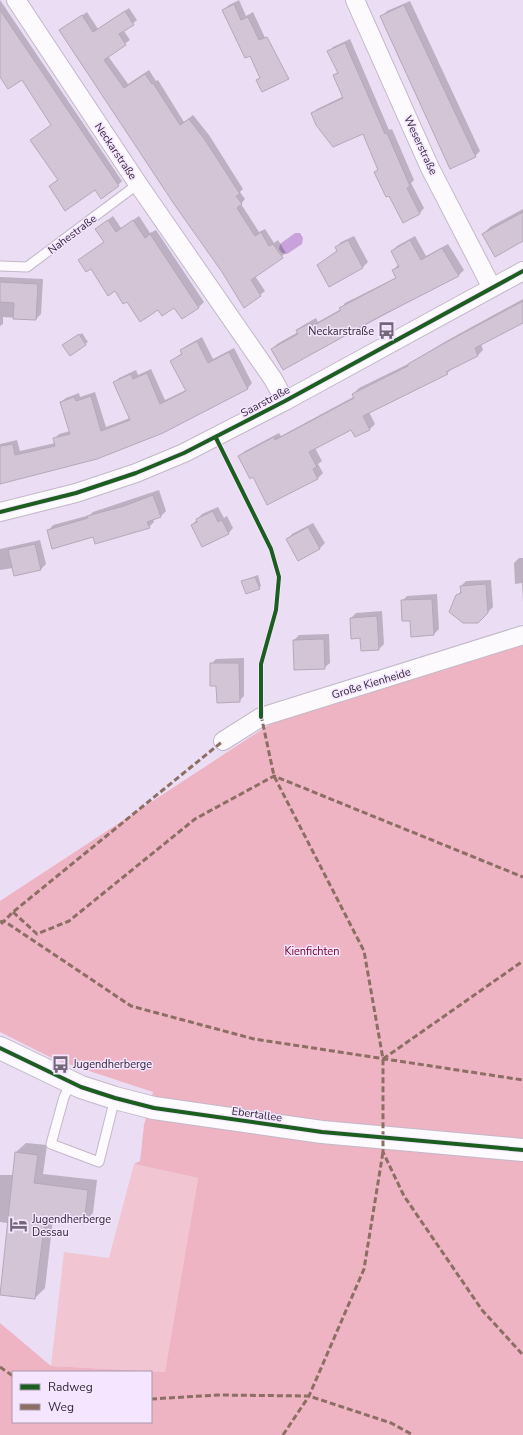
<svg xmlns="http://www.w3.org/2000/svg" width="523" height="1435" viewBox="0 0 523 1435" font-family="'Nunito Sans',sans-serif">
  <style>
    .green { fill: #f2c5d2 }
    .forest { fill: #eeb4c3; fill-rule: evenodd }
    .water { fill: #c7a2db }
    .shadow { fill: #0003 }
    .building { fill: #d3c5d5; stroke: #b5a8b8 }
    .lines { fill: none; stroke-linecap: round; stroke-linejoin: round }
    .service-casing { stroke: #c2b8c9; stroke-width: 11 }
    .minor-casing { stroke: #c2b8c9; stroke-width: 20 }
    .tertiary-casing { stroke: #c2b8c9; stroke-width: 24 }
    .service { stroke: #fcfafd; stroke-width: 9 }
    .minor { stroke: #fcfafd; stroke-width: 18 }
    .tertiary { stroke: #fcfafd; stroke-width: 22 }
    .quiet { stroke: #8d6e63; stroke-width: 3; stroke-dasharray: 6 3; stroke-linecap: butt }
    .cycleway-casing { stroke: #f5e5ff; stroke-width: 6 }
    .cycleway { stroke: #1b5e20; stroke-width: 4 }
    .labels { text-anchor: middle; stroke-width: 3; stroke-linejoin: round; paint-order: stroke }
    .street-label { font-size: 11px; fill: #332838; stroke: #f5e5ff }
    .poi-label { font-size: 11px; fill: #332838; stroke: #f5e5ff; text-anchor: start }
    .park-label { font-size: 11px; fill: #780127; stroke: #f5e5ff }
  </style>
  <rect width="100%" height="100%" fill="#ebddf3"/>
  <path class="green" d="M134 1164 198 1178 165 1372 51 1366 64 1252 109 1258Z"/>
  <path class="forest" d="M523 640V1435H0V1323L51 1366 165 1372 198 1178 134 1164 140 1161 144 1125 153 1092 56 1060 0 1032V901L281 717ZM13 1372H151V1422H13Z"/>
  <path class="water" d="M295 233H300L303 238 302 244 287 254 282 253 279 249 280 244Z"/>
  <path class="shadow" d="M0 0 122 181 118 185 95 189 50 186 58 179 31 140 52 125 22 79 0 78Z
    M239 0 246 16 253 12 284 78 257 80 261 77 250 55 223 10 229 5Z
    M410 1 480 151 475 156 381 17 387 11Z
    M129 8 137 20 124 31 130 40 108 56 128 84 149 70 156 81 158 80 184 122 193 115 209 135 243 189 240 192 245 199 241 204 259 232 265 229 274 243 278 240 286 253 255 276 265 291 260 295 223 272 60 30 87 12 98 29Z
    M350 39 389 130 392 129 414 180 411 183 424 208 420 213 403 222 376 172 379 169 363 133 312 114 317 109 344 96 335 76 338 72 329 52 333 47Z
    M523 209V238L483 234 490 227Z
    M113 216 121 228 139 216 150 233 156 230 204 302 199 307 182 318 175 307 159 309 127 301 92 268 79 260 105 241 96 229Z
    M354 236 368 262 363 267 329 286 319 265 338 250 336 247 341 242Z
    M415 236 426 256 448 244 464 270 459 275 283 369 272 349 277 344 298 332 297 330 302 326 316 318 318 322 341 309 345 303 397 277 393 270 398 265 392 251 397 246Z
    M0 277 43 279 41 314 36 319 3 317V324L0 326Z
    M523 299V321L481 344 483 350 478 355 453 368 447 373 369 412 375 424 370 429 355 436 351 428 315 448 322 461 318 464 323 473 318 478 267 503 253 476 239 456 245 451 279 433 281 436 355 396 353 394 359 388 410 363 448 340Z
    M82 333 88 342 85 344 66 343Z
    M202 337 213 359 234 348 252 383 248 388 163 432 0 482V444L17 440 20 451 55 443 54 439 59 434 70 431 61 402 66 398 79 393 80 397 95 392 106 427 130 418 115 382 119 378 136 370 138 375 151 369 165 400 186 390 171 361 182 353 181 351 186 346Z
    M159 490 166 511 161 516 153 519 154 522 149 527 94 535 48 531 53 525 90 515 93 512Z
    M218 507 224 518 227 516 233 528 228 534 192 525 202 514Z
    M313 523 325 543 320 548 299 560 287 540 292 534Z
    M40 540 46 564 41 569 13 568 0 570V549Z
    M519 558H523V602L522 583 515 584 514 563Z
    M258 575 261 586 259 588 243 581Z
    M491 580 493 607 478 622 457 596 461 591V586L466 581Z
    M437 594 439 629 434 634 411 620 402 601 407 596Z
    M382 611 384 644 379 649 361 637 351 618 356 613Z
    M329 634 330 663 324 668 294 640 299 635Z
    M244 658V696L239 701 217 685 211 664 216 659Z
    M26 1143 47 1145 43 1174 97 1180 93 1213 83 1223 53 1219 45 1288 35 1298 10 1226 7 1225V1223L0 1222V1175H13L16 1152Z"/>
  <path class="building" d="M234 4 241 20 248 17 259 40 267 37 289 79 262 92 256 80 260 78 250 56 245 58 222 10Z
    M404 5 476 157 450 169 380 16Z
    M0 10 119 186 101 199 95 190 65 211 49 186 58 180 30 140 51 125 22 80 8 89 0 77Z
    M125 11 134 25 119 34 126 45 104 60 124 88 145 74 152 84 153 83 180 125 189 119 205 140 240 194 236 196 242 204 237 208 255 236 261 232 269 246 273 244 283 258 251 280 261 296 244 308 222 272 174 204 59 30 82 15 93 32Z
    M345 43 385 134 387 133 410 186 407 188 420 214 403 223 389 196 386 197 374 172 378 170 363 134 333 147 316 125 311 113 343 98 333 75 338 73 327 51Z
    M523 212V241L495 257 482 234Z
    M108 220 116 232 133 220 145 238 150 234 199 308 182 319 174 308 162 316 158 310 140 322 127 302 123 304 115 291 108 296 91 269 86 272 78 260 104 242 95 229Z
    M348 240 363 268 329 287 317 265 337 251 335 247Z
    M410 240 421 260 442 248 459 276 379 317 283 370 271 349 298 334 296 330 311 323 313 326 341 310 339 308 396 278 392 270 399 267 391 251Z
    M0 282 38 284 36 320 13 319 14 303 0 302Z
    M523 301V323L475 348 478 356 446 372 448 374 363 416 370 430 355 437 351 430 309 452 317 467 313 469 318 479 267 505 253 477 250 479 238 456 274 437 275 440 309 422 354 398 352 394 408 366V364L441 345Z
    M79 334 86 345 70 356 62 345Z
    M197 341 208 363 229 352 248 389 163 433 97 459 0 484V446L13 444 15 455 55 446 53 438 70 434 60 402 74 397 76 401 91 396 101 431 130 420 113 382 131 374 133 379 147 373 160 404 186 391 170 361 182 354 180 350Z
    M153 495 161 517 147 522 150 528 95 544 93 537 52 549 47 530 88 518 87 516 124 506Z
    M213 511 218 522 222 520 229 534 202 547 191 525 197 522 196 519Z
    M308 527 320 549 298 561 286 539Z
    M35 544 41 570 14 576 8 550Z
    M255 577 260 589 246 594 241 581Z
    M486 584 488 613 478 623H463L449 612 456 595 461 593 460 586Z
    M432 599 434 635 411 637 410 621H402L401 600Z
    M377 616 379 650 361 651 360 638 351 639 350 618Z
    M324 639 325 669 294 670 293 640Z
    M210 663H239L240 702 217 703 216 686H210Z
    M15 1152 38 1155 34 1183 88 1190 84 1224 45 1219 35 1299 0 1295Z"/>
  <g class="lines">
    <defs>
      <path id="service" d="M0 266 27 267 138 184
        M71 1083 64 1097 51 1144 99 1162 115 1098"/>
      <path id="minor" d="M16 0 138 184 273 379 285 401
        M355 0 430 168 492 288
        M0 512 76 493 136 473 184 453 285 401 523 271
        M223 741 261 717 523 635"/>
      <path id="tertiary" d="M0 1048 81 1087 115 1098 154 1108 322 1132 523 1150"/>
    </defs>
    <use href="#service" class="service-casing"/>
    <use href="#minor" class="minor-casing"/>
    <use href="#tertiary" class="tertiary-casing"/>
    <use href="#service" class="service"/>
    <use href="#minor" class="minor"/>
    <use href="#tertiary" class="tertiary"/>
    <path class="quiet" d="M261 715 274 776 364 951 383 1059V1152L404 1196 482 1310 523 1355
      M13 912 37 934 69 921 195 819 274 776 523 877
      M0 922 4 921 131 1006 254 1039 523 1080
      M1 924 13 912 223 741
      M383 1059 523 961
      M0 1367 13 1376
      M151 1399 218 1395 309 1396 391 1423 413 1435
      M283 1435 309 1396 364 1269 383 1152"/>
    <defs>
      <path id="cycleway" d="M216 438 271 549 279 577 276 610 261 664V717
        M0 512 76 493 136 473 184 453 285 401 523 271
        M0 1048 81 1087 115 1098 154 1108 322 1132 523 1150"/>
    </defs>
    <use href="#cycleway" class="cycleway-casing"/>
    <use href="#cycleway" class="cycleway"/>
  </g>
  <defs>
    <symbol id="bus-bare" viewBox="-9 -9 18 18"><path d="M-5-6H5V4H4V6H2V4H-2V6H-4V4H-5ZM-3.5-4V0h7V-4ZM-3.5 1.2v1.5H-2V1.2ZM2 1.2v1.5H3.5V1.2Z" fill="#736779" stroke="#f5e5ff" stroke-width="2.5" paint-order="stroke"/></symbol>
    <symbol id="hotel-bare" viewBox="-9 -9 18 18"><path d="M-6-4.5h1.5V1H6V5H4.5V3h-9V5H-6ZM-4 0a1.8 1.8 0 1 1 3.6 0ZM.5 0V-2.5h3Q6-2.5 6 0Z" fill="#736779" stroke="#f5e5ff" stroke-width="2.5" paint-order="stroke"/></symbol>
  </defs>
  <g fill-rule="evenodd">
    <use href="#bus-bare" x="374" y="318" width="25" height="25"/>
    <use href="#bus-bare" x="48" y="1052" width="25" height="25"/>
    <use href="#hotel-bare" x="6" y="1212" width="25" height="25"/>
  </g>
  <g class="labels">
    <g class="street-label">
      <text transform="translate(421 145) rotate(65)" y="4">Weserstraße</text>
      <text transform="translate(116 151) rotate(56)" y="4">Neckarstraße</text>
      <text transform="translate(72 234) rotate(-37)" y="4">Nahestraße</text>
      <text transform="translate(265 401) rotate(-28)" y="4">Saarstraße</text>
      <text transform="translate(371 683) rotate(-17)" y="4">Große Kienheide</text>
      <text transform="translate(257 1114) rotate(8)" y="4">Ebertallee</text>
    </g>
    <g class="poi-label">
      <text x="374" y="335" text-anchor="end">Neckarstraße</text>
      <text x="73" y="1068">Jugendherberge</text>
      <text x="32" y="1223">Jugendherberge<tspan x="32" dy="13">Dessau</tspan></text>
    </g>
    <g class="park-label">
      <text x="312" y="955">Kienfichten</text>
    </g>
  </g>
  <rect x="12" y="1371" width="140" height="52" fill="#f5e5ff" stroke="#a799af"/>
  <rect x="20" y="1384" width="20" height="6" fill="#1b5e20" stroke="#a799af"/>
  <text x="48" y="1391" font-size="12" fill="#332838">Radweg</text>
  <rect x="20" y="1404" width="20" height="6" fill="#8d6e63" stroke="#a799af"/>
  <text x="48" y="1411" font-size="12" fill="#332838">Weg</text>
</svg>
